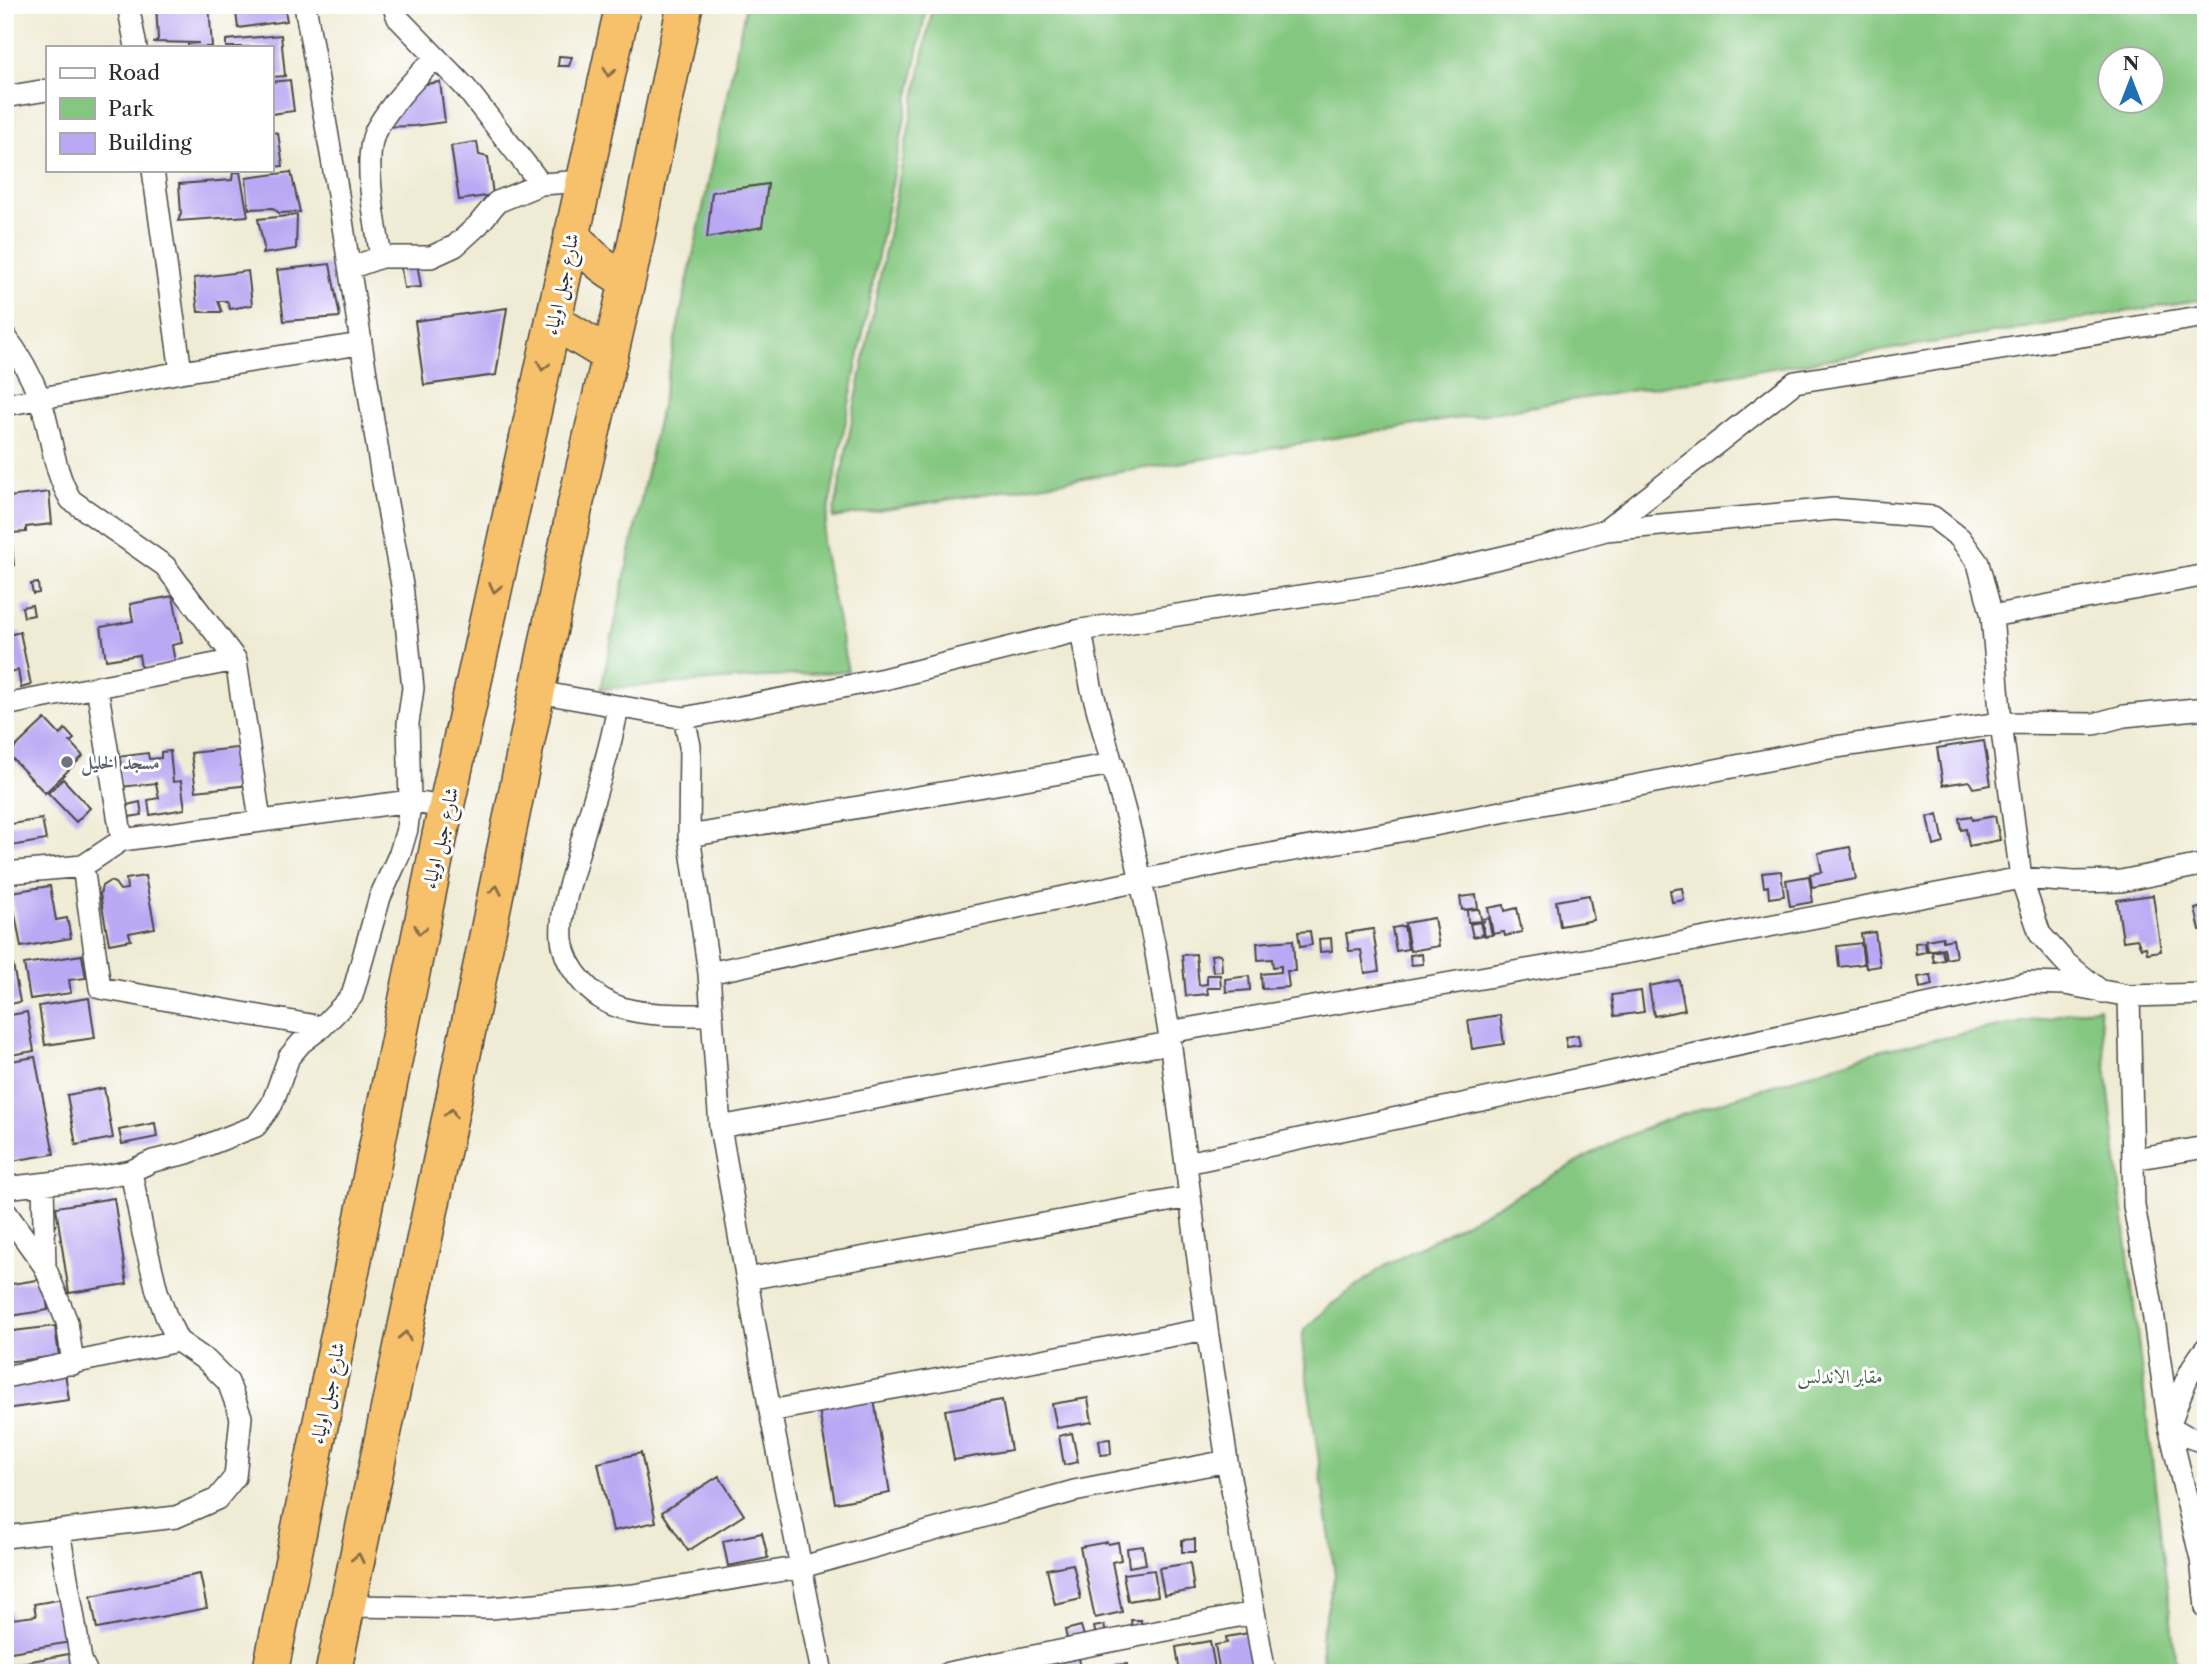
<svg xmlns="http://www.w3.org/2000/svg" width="2211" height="1678" viewBox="0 0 2211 1678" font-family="'Libre Caslon Text',Amiri,serif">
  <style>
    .green { fill: #84c780; stroke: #587956; stroke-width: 2; fill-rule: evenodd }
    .building { fill: #b9a8f3 }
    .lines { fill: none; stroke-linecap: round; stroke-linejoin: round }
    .minor-casing { stroke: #484844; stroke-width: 24 }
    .trunk-casing { stroke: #484844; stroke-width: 38 }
    .minor { stroke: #fff; stroke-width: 21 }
    .trunk { stroke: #f7c06b; stroke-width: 35 }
    .oneway { stroke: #876e48 }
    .worship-dot { fill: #6b7280; stroke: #fff; stroke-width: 2.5 }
    .labels { text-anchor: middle; stroke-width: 6; stroke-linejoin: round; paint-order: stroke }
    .street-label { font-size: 19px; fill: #2b2b2b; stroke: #fff }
    .worship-label { font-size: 19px; font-weight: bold; fill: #5b616d; stroke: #fff; text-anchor: start }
    .park-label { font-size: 19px; fill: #4a6249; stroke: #fff }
  </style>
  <rect width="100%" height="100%" fill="#fff"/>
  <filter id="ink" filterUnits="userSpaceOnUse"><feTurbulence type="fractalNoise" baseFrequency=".0143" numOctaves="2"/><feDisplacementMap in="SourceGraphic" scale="14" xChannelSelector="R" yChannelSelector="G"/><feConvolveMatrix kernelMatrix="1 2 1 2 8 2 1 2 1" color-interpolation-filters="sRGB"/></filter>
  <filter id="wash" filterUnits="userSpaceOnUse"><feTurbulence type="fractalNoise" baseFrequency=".00686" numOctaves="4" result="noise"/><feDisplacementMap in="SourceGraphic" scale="28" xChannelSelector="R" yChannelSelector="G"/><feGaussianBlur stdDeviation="1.57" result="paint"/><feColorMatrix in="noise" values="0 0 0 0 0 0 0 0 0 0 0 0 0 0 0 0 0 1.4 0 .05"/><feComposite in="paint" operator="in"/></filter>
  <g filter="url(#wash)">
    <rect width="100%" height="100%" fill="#efebd4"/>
    <path class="green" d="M746 5H927L822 543 848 671 601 689Z
      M933 5H2206V299L833 518ZM2110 60H2152V102H2110Z
      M2099 1007 2177 1673H1324L1321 1637 1335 1575 1302 1341 1304 1330 1327 1308 1383 1267 1620 1139 1663 1121 1882 1050Z"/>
    <g id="blocks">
      <path class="building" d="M156 5H209L212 47H188V44L199 43 155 42 158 39Z
        M235 5H284L287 21 238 28Z
        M281 35 285 76 271 77V47H226V40Z
        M559 56 572 57 569 66H558Z
        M290 80 294 111 271 114V82Z
        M440 82 445 122 415 126 378 127 412 86Z
        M271 132 278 133 283 166 271 167Z
        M477 142 479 155 488 157 493 195 459 200 451 146Z
        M233 172H240L248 216 178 221 181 214 179 184 232 180Z
        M291 172 300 212 279 213 273 208 249 209 246 178Z
        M768 184 762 227 707 238 712 192Z
        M297 215 296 249 262 254 264 248 258 219Z
        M400 262 417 263 421 287 404 288Z
        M330 264 340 317 284 321 277 270Z
        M248 271 252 305 230 309 227 301H218L222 312H198L194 278Z
        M507 308 496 375 424 385 415 321Z
        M49 492 52 524 26 527V532L12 533 8 497Z
        M9 514 11 527 5 528V515Z
        M5 545H12L14 566 6 567Z
        M38 583 39 593 33 594 31 584Z
        M173 596 182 643 172 645 175 662 141 668 139 655 106 660 101 627 133 621 130 604Z
        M32 605 34 615 24 617 22 607Z
        M20 632 31 685 21 688 18 670 6 673 5 668V652H7L5 636Z
        M45 719 60 735 65 729 74 739 70 742 83 756 45 793 8 754Z
        M1984 741 1991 785 1973 788 1969 781 1943 785 1937 748Z
        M245 747 249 785 196 791 191 753Z
        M170 751 173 782 181 781 185 809 150 815 148 800 159 798 156 783 121 787 117 757 148 753 149 759 161 758V752Z
        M63 779 90 808 76 822 48 793Z
        M140 802 142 815 129 817 127 805Z
        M1938 814 1944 843 1934 846 1928 817Z
        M1971 816 1972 820 1995 816 2000 840 1969 846 1966 829 1961 830 1959 818Z
        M42 819 46 840 5 847V825Z
        M1850 847 1856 879 1812 887 1810 874 1822 872 1818 853Z
        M1781 871 1784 896 1769 898 1768 886 1764 887 1762 873Z
        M145 876 155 928 129 933 131 940 109 944 100 894 102 886 110 881 115 883 120 890 127 889 126 879Z
        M1809 876 1813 902 1790 906 1786 880Z
        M50 886 56 920 67 918 71 938 21 947 11 892Z
        M1682 888 1684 900 1672 902 1670 890Z
        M1476 895 1478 908 1462 910 1460 897Z
        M1589 895 1594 920 1560 926 1556 901Z
        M2153 895 2161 951 2147 953 2146 947 2141 948 2137 939 2123 941 2117 900Z
        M1504 905 1505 911 1517 908 1522 932 1505 936 1504 932 1493 934 1488 908Z
        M2206 906V929L2200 930 2195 909Z
        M1479 909 1481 919 1488 918 1492 935 1485 936 1482 922 1485 921 1468 922 1467 910Z
        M1434 918 1439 946 1410 951 1405 923Z
        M1480 922 1483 935 1473 937 1470 924Z
        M1404 926 1408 949 1396 951 1392 928Z
        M1373 929 1379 971 1365 973 1361 950 1349 951 1346 933Z
        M1310 931 1312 945 1300 947 1298 932Z
        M1875 932 1880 966 1866 968 1861 934Z
        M1943 937V941L1953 939 1956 957 1946 959 1944 948 1928 951 1926 940Z
        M1331 938 1332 951 1320 952 1319 939Z
        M1293 940 1295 971H1287L1289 987 1262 989 1261 974 1281 972V966L1273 967 1272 959 1258 960 1257 943Z
        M1925 942 1926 952 1916 954 1915 943Z
        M1861 943 1864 964 1839 967 1837 946Z
        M1942 950 1944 960 1934 962 1932 952Z
        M1196 954 1199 985 1207 984V975H1220L1221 988H1207L1208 994 1186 996 1182 955Z
        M1221 954 1222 971 1213 972 1211 955Z
        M1422 954 1423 964 1411 965 1410 955Z
        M82 955 86 978 69 980 71 993 30 999 24 964Z
        M13 965 20 1002 5 1005V967Z
        M1931 975 1933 985 1920 988 1918 977Z
        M1249 976 1250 990 1226 992 1225 979Z
        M1679 980 1685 1010 1654 1016 1649 986Z
        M1641 991 1644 1012 1615 1016 1612 995Z
        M89 998 95 1038 45 1045 39 1006Z
        M27 1012 34 1051 5 1056V1016Z
        M1500 1015 1504 1044 1472 1049 1468 1020Z
        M1578 1035 1580 1045 1567 1047 1565 1037Z
        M35 1057 54 1154 5 1162V1062Z
        M104 1088 113 1138 76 1145 67 1095Z
        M155 1123 157 1137 122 1144 119 1130Z
        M114 1198 127 1284 69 1293 56 1207Z
        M44 1279 48 1310 5 1317V1285Z
        M55 1326 59 1356 5 1362V1332Z
        M65 1372 69 1400 5 1409V1381Z
        M873 1394 890 1493 835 1503 818 1404Z
        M1088 1398 1092 1422 1057 1428 1052 1404Z
        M1002 1400 1011 1450 954 1460 945 1410Z
        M1072 1433 1078 1462 1064 1465 1059 1436Z
        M1110 1439 1111 1454 1101 1455 1099 1440Z
        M641 1453 656 1522 613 1531 598 1463Z
        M719 1476 744 1515 688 1551 662 1512Z
        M762 1533 768 1558 728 1566 723 1541Z
        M1195 1539V1552H1182V1540Z
        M1107 1542 1108 1544 1118 1542 1121 1560 1112 1562 1122 1612 1095 1618 1080 1547Z
        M1143 1546 1146 1564 1129 1567 1127 1548Z
        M1190 1563 1194 1590 1164 1595 1159 1568Z
        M1073 1564 1081 1599 1055 1605 1047 1569Z
        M1154 1570 1158 1596 1128 1601 1123 1574Z
        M200 1574 207 1608 97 1629 91 1596Z
        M64 1599 71 1642 5 1653V1611L10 1610 12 1619 36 1616 34 1604Z
        M1131 1620H1141V1627L1132 1628Z
        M1104 1625 1106 1634 1096 1636 1094 1627Z
        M1081 1626 1085 1639 1068 1643 1065 1630Z
        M1249 1633 1255 1668 1220 1673 1215 1645 1227 1643 1226 1637Z
        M1210 1641 1216 1673H1180L1176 1647Z
        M74 1653 78 1673H5V1666Z
        M1079 1658 1082 1673H1050L1048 1665Z
        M1127 1664 1128 1673H1115L1114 1665Z"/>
    </g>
  </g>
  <g filter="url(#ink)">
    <use href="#blocks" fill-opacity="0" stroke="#484844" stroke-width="2"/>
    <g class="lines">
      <defs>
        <path id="minor" d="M128 5 136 47
          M393 5 398 18 465 87 541 184
          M5 97 47 90
          M153 170 181 372
          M381 257C376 226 361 155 377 128 392 102 415 79 436 57
          M350 268 381 257H431L455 246 478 225 497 202 541 184 585 181
          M5 336C19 354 32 378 40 399 52 433 52 469 71 500L165 566 236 660 260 820
          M5 405 181 372 360 344
          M1606 530 1795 382 2206 316
          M1992 616 2206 575
          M1081 630 1091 686 1131 834 1156 953 1169 1032 1207 1329 1227 1461 1265 1673
          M97 687 122 840
          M538 692 684 718 884 679 1081 630 1404 580 1529 551 1606 530 1834 509 1933 517 1960 538 1978 563 1992 616 2001 723 2021 878 2040 934 2066 963 2102 992
          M5 705 236 660
          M618 706C609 760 588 812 575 866 568 889 560 915 562 939 565 969 593 1000 622 1008 648 1016 685 1015 712 1015
          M684 718 690 746 689 836 709 973 720 1127 770 1411 822 1673
          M689 836 1113 764
          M83 866 100 988 322 1027
          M5 873 83 866 122 840 410 801 447 808
          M709 973 1237 860 1434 825 1829 748 2001 723 2094 724 2124 716 2206 708
          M2129 996 2134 1206 2153 1312 2169 1426 2201 1559 2206 1608
          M1169 1032 1648 949 2021 878 2075 882 2121 881 2206 864
          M720 1127 1169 1043
          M2133 1159 2206 1147
          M1187 1163 2028 983 2065 984 2129 996 2206 994
          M43 1184 45 1267
          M5 1188 101 1177 131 1171 153 1161 187 1153 256 1126 272 1104 289 1057 301 1043 322 1027 352 996 380 897 400 853 407 829 410 801 408 723 413 688 402 585 381 471 337 188 305 5
          M5 1211 45 1267 67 1322 73 1364
          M747 1279 1190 1197
          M2206 1348C2187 1370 2179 1400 2169 1426L2186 1436 2206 1443
          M5 1377 178 1341
          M770 1411 1207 1329
          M59 1531 81 1660 87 1673
          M5 1537 176 1517 217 1499 235 1477 241 1417 228 1382 207 1361 178 1341 166 1316 157 1291 143 1233 131 1171
          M348 1606 491 1608 633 1595 802 1567 1074 1491 1227 1461
          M948 1673 1253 1613"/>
        <path id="trunk" d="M572 234C588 255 604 268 627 281
          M553 321 609 355
          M270 1673 440 835 623 5
          M333 1673 454 1098 575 506 629 274 685 5"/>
      </defs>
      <use href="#minor" class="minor-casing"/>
      <use href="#trunk" class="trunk-casing"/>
      <use href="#minor" class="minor"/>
      <use href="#trunk" class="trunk"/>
    </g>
    <defs><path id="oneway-chevron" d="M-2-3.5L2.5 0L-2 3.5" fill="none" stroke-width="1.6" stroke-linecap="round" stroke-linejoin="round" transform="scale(1.75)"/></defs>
    <g class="oneway">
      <use href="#oneway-chevron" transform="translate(609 72) rotate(102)"/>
      <use href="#oneway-chevron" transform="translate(543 366) rotate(103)"/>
      <use href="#oneway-chevron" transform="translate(495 588) rotate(102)"/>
      <use href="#oneway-chevron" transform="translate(496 890) rotate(-79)"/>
      <use href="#oneway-chevron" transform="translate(420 930) rotate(102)"/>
      <use href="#oneway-chevron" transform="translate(451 1113) rotate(-78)"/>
      <use href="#oneway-chevron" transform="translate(405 1336) rotate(-78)"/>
      <use href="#oneway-chevron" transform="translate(358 1558) rotate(-78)"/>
    </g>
  </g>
  <circle class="worship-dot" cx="67" cy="762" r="7"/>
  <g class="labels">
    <g class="street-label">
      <text transform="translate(561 284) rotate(-78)" y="7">شارع جبل اولياء</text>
      <text transform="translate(440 838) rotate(-77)" y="7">شارع جبل اولياء</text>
      <text transform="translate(327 1393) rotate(-78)" y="7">شارع جبل اولياء</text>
    </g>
    <g class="worship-label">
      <text x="81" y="769">مسجد الخليل</text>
    </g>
    <g class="park-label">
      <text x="1840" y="1383">مقابر الاندلس</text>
    </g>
  </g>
  <rect width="2211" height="1678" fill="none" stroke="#fff" stroke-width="28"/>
  <rect x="46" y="46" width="228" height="126" fill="#ffffff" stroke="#aaaaaa" stroke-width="2"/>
  <rect x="60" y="68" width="35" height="10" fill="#ffffff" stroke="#aaaaaa" stroke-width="2"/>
  <text x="108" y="80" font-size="21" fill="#2b2b2b">Road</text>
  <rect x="60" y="98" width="35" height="21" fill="#84c780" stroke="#aaaaaa" stroke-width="2"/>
  <text x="108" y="116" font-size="21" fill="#2b2b2b">Park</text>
  <rect x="60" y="133" width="35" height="21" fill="#b9a8f3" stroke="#aaaaaa" stroke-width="2"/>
  <text x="108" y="150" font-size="21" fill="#2b2b2b">Building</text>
  <g transform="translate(2131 80)"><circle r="33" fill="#ffffff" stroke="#aaaaaa" stroke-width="2"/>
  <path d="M0-5L12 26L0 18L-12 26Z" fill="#1f6fb2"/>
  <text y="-10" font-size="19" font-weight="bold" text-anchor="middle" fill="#2b2b2b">N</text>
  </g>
</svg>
